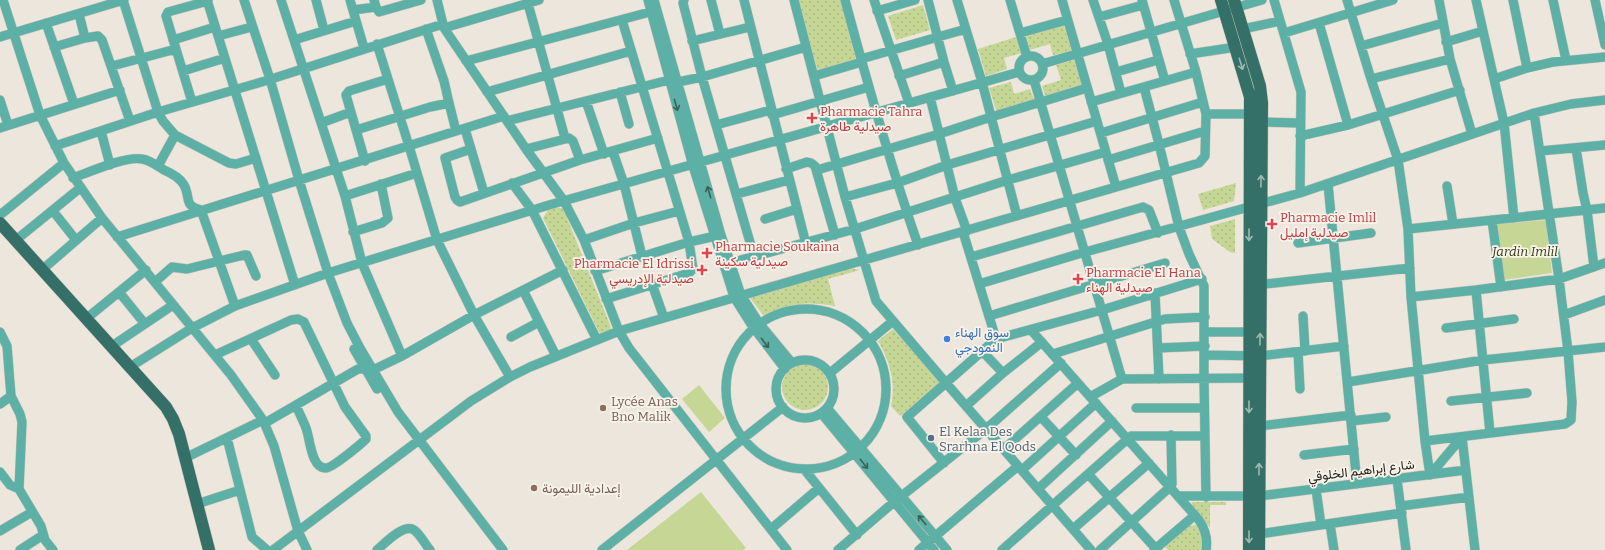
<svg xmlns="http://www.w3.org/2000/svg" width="1605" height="550" viewBox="0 0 1605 550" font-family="Bitter,Vazirmatn,serif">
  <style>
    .grass { fill: url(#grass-dots) }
    .garden { fill: #c6d795 }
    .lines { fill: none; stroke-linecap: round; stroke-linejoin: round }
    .minor-casing { stroke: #c7c2ba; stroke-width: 10 }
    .major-casing { stroke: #c7c2ba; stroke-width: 13 }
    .minor { stroke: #5cb0a5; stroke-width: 9 }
    .major { stroke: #347068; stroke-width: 12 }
    .oneway { stroke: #a0b9b0 }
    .oneway2 { stroke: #3c605a }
    .health-dot { fill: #e0444e; stroke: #f9f4ea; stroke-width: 1.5 }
    .shop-dot { fill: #3f7fe0; stroke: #f9f4ea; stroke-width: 1.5 }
    .education-dot { fill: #8d6e63; stroke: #f9f4ea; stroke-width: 1.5 }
    .service-dot { fill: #5c6f8a; stroke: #f9f4ea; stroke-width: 1.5 }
    .labels { text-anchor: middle; stroke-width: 3.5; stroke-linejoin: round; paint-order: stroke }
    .health-label { font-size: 13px; fill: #be3a42; stroke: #f9f4ea; text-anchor: start }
    .park-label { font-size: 13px; font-style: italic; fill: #313910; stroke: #f9f4ea }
    .shop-label { font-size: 13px; fill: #366cbe; stroke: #f9f4ea; text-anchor: start }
    .education-label { font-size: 13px; fill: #785e54; stroke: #f9f4ea; text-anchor: start }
    .service-label { font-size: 13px; fill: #4e5e75; stroke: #f9f4ea; text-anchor: start }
    .street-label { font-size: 13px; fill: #211f1c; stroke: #f9f4ea }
  </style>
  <defs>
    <pattern id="grass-dots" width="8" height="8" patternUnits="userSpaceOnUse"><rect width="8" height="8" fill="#c6d795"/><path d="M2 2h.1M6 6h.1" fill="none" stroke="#aab880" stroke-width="1.8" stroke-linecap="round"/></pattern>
  </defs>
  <rect width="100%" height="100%" fill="#ece6dd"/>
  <path class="grass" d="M798 0H842L856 58 853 61 818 72Z
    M923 5 930 30 896 40 888 16Z
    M1063 23 1072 51 1053 55 1050 44 1030 50 1026 34Z
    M1016 37 1022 53 1004 58 1007 69 986 76 978 49Z
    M1074 60 1083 87 1046 98 1042 86 1061 80 1056 65Z
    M1011 82 1014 94 1030 89 1035 102 997 113 989 88Z
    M1236 183 1234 201 1203 210 1198 194Z
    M554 208H563L611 327 610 330 600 333 599 332 543 218 548 210Z
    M1235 219V253L1230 252 1212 239 1210 226Z
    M849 268 860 270 828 279 835 306C806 301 790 303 764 316L750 298Z
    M893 329 941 382 900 416 891 406C896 381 890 362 878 341Z
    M782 387a23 23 0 1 1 46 0a23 23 0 1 1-46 0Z
    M1192 502H1226V505H1210V528L1191 505Z
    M1195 525 1198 526C1201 533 1204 543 1200 550H1168L1165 547 1189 526Z"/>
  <path class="garden" d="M1546 220 1552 273 1504 280 1497 224Z
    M699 385 725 418 709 432 682 399Z
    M701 492 746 548 743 550H627Z"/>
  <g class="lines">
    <defs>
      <path id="minor" d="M3 0 40 115 64 163 102 218 231 375 263 420 274 446 298 531 307 550
        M123 0 158 112 163 121 175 135 229 163 236 164 256 158
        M207 0 295 285
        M244 0 270 79 299 180 328 273 347 323 360 348 398 412 503 550
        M281 0 345 196 362 263 402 356
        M316 0 324 30
        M350 0 364 48
        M374 0 376 7 379 12 421 0
        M437 0 444 28 526 149 564 201 584 240 619 331 629 348 787 550
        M527 0 565 138
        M648 0 693 166 734 297 753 327 785 369
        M654 0 721 235 741 295 759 323 792 363
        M684 0 683 3 702 77 754 256
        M711 0 720 34
        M744 0 806 244
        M794 0 845 197 876 301 946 383 1091 550
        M845 0C867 82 890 164 918 245
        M874 0 909 103
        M928 0 944 62 953 91
        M957 0 982 82 1017 216
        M1010 0 1027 57
        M1062 0 1116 187
        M1093 0 1108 44 1121 93
        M1142 0 1165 81
        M1274 0 1301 92 1300 193
        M1347 0 1371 79 1398 160 1408 229 1411 297 1425 441 1430 475
        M1439 0 1450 59 1472 134
        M1476 0 1504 123 1514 218
        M1513 0 1527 68
        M1553 0 1566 60
        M1595 0 1605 45
        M353 10 376 7
        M877 11 915 0
        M79 14 85 38 98 36 102 40 130 121
        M1099 17 1143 5
        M46 23 74 104
        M1319 23 1348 125
        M444 28 539 0
        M1243 29 1280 21
        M1020 33 1067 20
        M1284 33 1393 0
        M218 36 248 28
        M0 37 124 0
        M173 40 215 27
        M294 40 356 21
        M692 41 750 27
        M1446 42 1483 31
        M377 44 409 146 437 240 474 315 510 377
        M1361 46 1443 23
        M54 47 85 38
        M1190 54 1236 47
        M1019 68a12 12 0 1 1 24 0a12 12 0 1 1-24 0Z
        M861 59 966 29
        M466 61 650 12
        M1042 64 1262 0
        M112 66 176 49
        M183 71 225 58
        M1116 72 1158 60
        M814 76 862 62
        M899 76 944 62
        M1371 79 1450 59
        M1494 79 1527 68 1553 62 1605 57
        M1034 80 1122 379
        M1144 87 1159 144 1179 227 1189 254 1204 286V379L1206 497
        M487 92 631 51
        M620 92 629 124
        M930 97 955 198 967 231
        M0 100 8 125
        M586 101 604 154
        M192 102 166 16 168 12 208 1
        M1091 102 1196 72
        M449 103 456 131
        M1206 114H1250
        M772 115 869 87
        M507 121 669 80 678 82 702 77 806 47
        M1262 122 1300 123
        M321 123 351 112
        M716 125 771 110
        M0 128 120 90
        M465 129 471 149 445 158 455 197 457 200 460 202 580 160 658 138
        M356 130 430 107 449 103 444 81 426 29
        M101 131 110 165
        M1101 133 1203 102
        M1300 136 1348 125 1460 90
        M55 146 158 112 265 81 443 24
        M1576 148 1583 193 1587 210 1594 267
        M471 149 484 193
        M526 149 569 138 573 141 580 160
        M1540 151 1605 145
        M613 152 624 184 642 256
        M1108 160 1205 131
        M365 161 346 95 349 91 388 79
        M158 166 175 135
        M786 169 807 162 811 163 815 166 835 235
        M817 170 939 134 991 117 1087 88
        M73 178C90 172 125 156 142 159 150 160 157 166 164 170 171 173 180 178 184 185 191 197 183 206 201 210L235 306
        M512 183 532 210 597 340
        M1328 184 1357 484
        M1447 186 1453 224
        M737 194 789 180
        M345 196 417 173
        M845 197 897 183 947 165 1097 121
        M53 211 76 240
        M0 215 64 163
        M765 219 797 209
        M1492 220 1501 287
        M1408 229 1605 208
        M353 232 382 223 388 218 381 184
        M963 232 996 339
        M117 237 504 116
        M16 240 80 188
        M584 240 634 223 679 211
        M1298 243 1371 233
        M971 257 1143 207 1149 210 1158 233
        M730 263 855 229 1008 180 1106 152
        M43 269 102 218
        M595 271 689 242 720 235
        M155 282 172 267 187 269 244 255H247L256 276
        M652 284 664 318
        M979 284 1085 252 1300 193 1534 113 1571 104 1605 100
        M1256 285 1410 268
        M523 290 556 356
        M1476 290 1490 433
        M119 292 145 324
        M1155 293 1159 379
        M1411 297 1476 290 1559 279 1605 263
        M606 299 689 273 693 269 689 242 622 20
        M726 389a80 80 0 1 1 160 0a80 80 0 1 1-160 0Z
        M1564 315 1605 300
        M989 316 1165 263
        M1303 316 1305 351
        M87 318 146 270
        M1446 328 1514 319
        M1031 330 1199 520C1205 529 1208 539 1206 550
        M0 332 7 346 11 396 20 414 22 422 19 489 41 526 45 540 53 550
        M1205 332H1249
        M511 337 539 322
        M251 339 275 375
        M112 346 173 305
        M1158 348 1205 346
        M354 349 377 389
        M982 351 1003 373
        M1298 352 1300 389
        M1053 354 1165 319 1205 317
        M215 355 291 320 298 319 304 322 345 407 366 436V439C360 445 332 468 326 468 311 469 310 438 306 428 303 420 299 413 296 405
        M1204 355 1260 356 1344 346
        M776 389a29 29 0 1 1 58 0a29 29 0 1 1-58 0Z
        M130 367 192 328 235 306 328 273 549 205 1019 72
        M830 373 893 321
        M1348 382 1483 360 1605 347
        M1090 397 1122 379 1254 378
        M1451 401 1527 393
        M0 404 11 396
        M966 406 1003 373 1042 342
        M827 408 947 550
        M1136 408H1204
        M821 413 934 550
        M1041 417 1076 455
        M1351 421 1386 417
        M265 423 358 369H375L402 356 474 315 563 270
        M1259 426 1351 415
        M1462 437 1475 550
        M227 438 252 537 267 550
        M1425 441 1565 424 1571 420 1572 402 1568 351 1559 279 1534 113
        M1004 449 1078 383
        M1304 455 1354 449
        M185 458 263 420
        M944 463 907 417 996 339 1102 310 1202 279
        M804 469 857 535
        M1022 470 1096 403
        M0 472 10 485 19 489
        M1089 475 1157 550
        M1430 475 1462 437
        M1397 479 1406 550
        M1038 489 1112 421
        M1316 489 1321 525
        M1178 496H1259L1466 470
        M197 504 240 490
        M1401 506 1469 497
        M1330 524 1334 550
        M771 529 819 488
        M1073 529 1149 463
        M0 531 32 512
        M1259 534 1402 513
        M20 550 43 535
        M273 550 471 401 510 377 530 367 619 331 1199 163 1205 156 1206 114 1196 72 1174 0
        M377 550C384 544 404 523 414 530 420 534 425 544 430 550
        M602 550 783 407
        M838 550 894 502 986 429 1061 363
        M919 550 1018 466
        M1002 550 1131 436H1205
        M1100 550 1170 487 1172 484 1171 435
        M1154 550 1195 515"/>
      <path id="major" d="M1221 0 1250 97 1249 550
        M1234 0 1260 86 1262 103 1259 550
        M0 223 166 407 173 419 179 434 209 550"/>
    </defs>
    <use href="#minor" class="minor-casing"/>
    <use href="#major" class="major-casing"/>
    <use href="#minor" class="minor"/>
    <use href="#major" class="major"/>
  </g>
  <defs><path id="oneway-shaft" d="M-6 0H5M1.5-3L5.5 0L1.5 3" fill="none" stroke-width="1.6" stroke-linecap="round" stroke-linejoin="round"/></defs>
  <g class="oneway">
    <use href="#oneway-shaft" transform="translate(1241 64) rotate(73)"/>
    <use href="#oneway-shaft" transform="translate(1261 181) rotate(-89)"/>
    <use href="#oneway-shaft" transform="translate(1249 235) rotate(90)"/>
    <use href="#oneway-shaft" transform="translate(1260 339) rotate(-89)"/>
    <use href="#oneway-shaft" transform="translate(1249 407) rotate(90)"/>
    <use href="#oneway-shaft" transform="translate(1259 469) rotate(-90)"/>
    <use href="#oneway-shaft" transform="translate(1249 537) rotate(90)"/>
  </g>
  <g class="oneway2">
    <use href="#oneway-shaft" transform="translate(676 105) rotate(74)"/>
    <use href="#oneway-shaft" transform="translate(709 192) rotate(-106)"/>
    <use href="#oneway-shaft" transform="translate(765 343) rotate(52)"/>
    <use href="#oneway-shaft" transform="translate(864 464) rotate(51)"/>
    <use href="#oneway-shaft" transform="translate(922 520) rotate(-130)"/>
  </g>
  <g class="health-dot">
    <path d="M810 112h4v4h4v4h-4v4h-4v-4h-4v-4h4z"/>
    <path d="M1270 218h4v4h4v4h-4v4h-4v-4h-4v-4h4z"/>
    <path d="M705 247h4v4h4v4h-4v4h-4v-4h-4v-4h4z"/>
    <path d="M700 264h4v4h4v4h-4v4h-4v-4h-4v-4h4z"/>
    <path d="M1076 273h4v4h4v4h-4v4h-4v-4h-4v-4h4z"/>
  </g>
  <circle class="shop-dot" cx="947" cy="339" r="4"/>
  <g class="education-dot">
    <circle cx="603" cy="408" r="4"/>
    <circle cx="534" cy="488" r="4"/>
  </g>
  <circle class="service-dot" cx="931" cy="438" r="4"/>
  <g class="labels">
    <g class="health-label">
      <text x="820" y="116">Pharmacie Tahra<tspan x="820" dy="15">صيدلية طاهرة</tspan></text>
      <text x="1280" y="222">Pharmacie Imlil<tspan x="1280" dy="15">صيدلية إمليل</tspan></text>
      <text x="715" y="251">Pharmacie Soukaina<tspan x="715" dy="15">صيدلية سكينة</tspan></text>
      <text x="694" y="268" text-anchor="end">Pharmacie El Idrissi<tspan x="694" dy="15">صيدلية الإدريسي</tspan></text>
      <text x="1086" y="277">Pharmacie El Hana<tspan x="1086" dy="15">صيدلية الهناء</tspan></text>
    </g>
    <g class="park-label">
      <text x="1525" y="256">Jardin Imlil</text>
    </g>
    <g class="shop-label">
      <text x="955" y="337">سوق الهناء<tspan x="955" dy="15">النمودجي</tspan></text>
    </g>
    <g class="education-label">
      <text x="611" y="406">Lycée Anas<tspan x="611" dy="15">Bno Malik</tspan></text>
      <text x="542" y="493">إعدادية الليمونة</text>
    </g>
    <g class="service-label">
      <text x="939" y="436">El Kelaa Des<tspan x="939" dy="15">Srarhna El Qods</tspan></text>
    </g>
    <g class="street-label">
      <text transform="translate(1361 470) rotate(-7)" y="5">شارع إبراهيم الخلوقي</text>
    </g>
  </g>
</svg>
